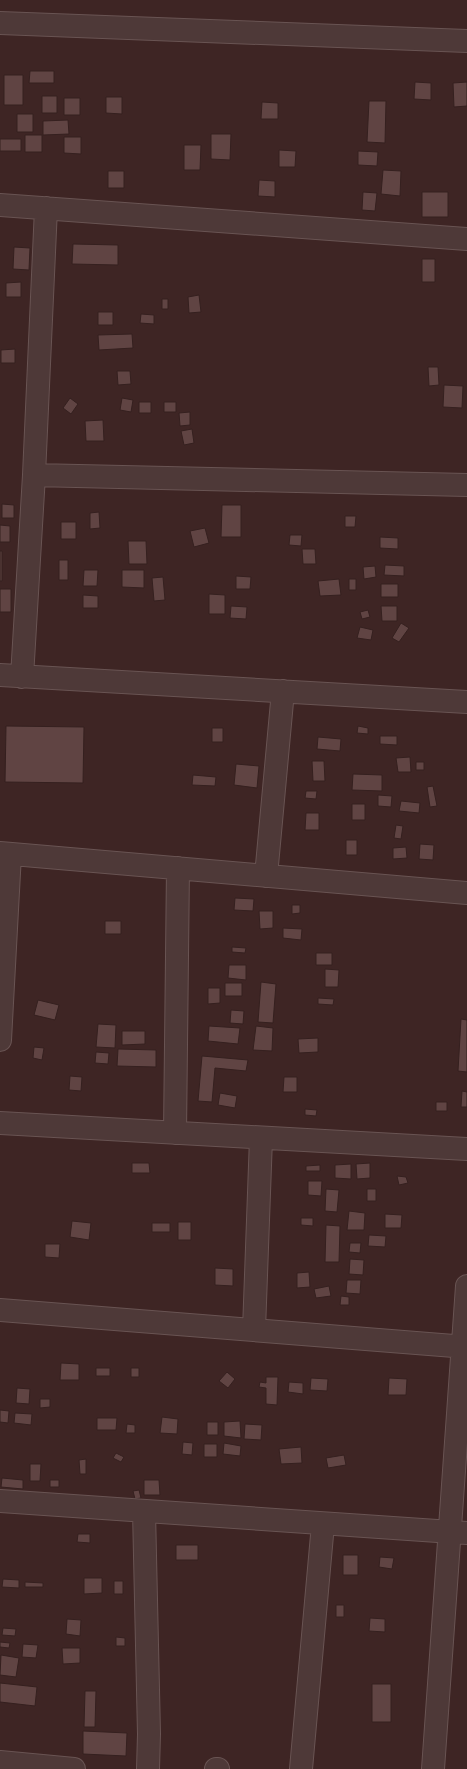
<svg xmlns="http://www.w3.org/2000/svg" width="467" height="1769" viewBox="0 0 467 1769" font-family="Poppins,sans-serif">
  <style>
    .building { fill: #604443; stroke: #35201f }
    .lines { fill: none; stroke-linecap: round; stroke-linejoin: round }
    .street-casing { stroke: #695453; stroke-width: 24 }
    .street { stroke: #4e3938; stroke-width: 22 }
  </style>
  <rect width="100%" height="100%" fill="#3e2524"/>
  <path class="building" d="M30 71H54V83H29Z
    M4 75H23V105H4Z
    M415 82 431 83V100L414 99Z
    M467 82V106L454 107 453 83Z
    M42 96H57V113H42Z
    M106 97H122V114L106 113Z
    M64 98H80V115H64Z
    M369 101H386L385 143 367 142Z
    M262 102 278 103V119H261Z
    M17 114H33V132H17Z
    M68 120 69 134 43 135V121Z
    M211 134H231L230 160 211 159Z
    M25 135H42V152H25Z
    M64 137H81V154L64 153Z
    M0 139H21V151H0Z
    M184 145H201L200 170H184Z
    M279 150 296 151 295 167H279Z
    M358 151 378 152 377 166 358 165Z
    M383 170 401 171 400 196 381 194Z
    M108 171H124V188H108Z
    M259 180 275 181V197L258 196Z
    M363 192 377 193 375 211 362 210Z
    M422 192H448V217H422Z
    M73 244 118 245V265L72 264Z
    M14 247 30 248 29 270 13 269Z
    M422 259H435V282H422Z
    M21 282V297H6V283Z
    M199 295 201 312 189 313 188 297Z
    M162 299H168V309H162Z
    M98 312H113V325H98Z
    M141 314 154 315V324L140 323Z
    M132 334 133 348 99 350 98 335Z
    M15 349V363H1V350Z
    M428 367H438L439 385 429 386Z
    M117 371H130L131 384 118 385Z
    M444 385 463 386 462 408 443 407Z
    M70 398 78 404 71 414 63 408Z
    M122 398 133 400 131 412 120 410Z
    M139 402H151V413H139Z
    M164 402H176V412H164Z
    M190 412V425L180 426 179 413Z
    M103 420 104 441H86L85 421Z
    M192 429 194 443 184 445 181 431Z
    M2 504 14 505V518H2Z
    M222 505H241V537H221Z
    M99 512 100 528 90 529V513Z
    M345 516H356L355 527H345Z
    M61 522H76V539H61Z
    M0 525 10 526V542H0Z
    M205 528 209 543 194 547 190 531Z
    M290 535H302L301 546 289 545Z
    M380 537 398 538V549L380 548Z
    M128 541H146L147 564H129Z
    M302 549H315L316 564H303Z
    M0 551H2V581H0Z
    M59 560H68V580H59Z
    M385 565 404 566V576L384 575Z
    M375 566 376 577 364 579 363 567Z
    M84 570H98L97 586H83Z
    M122 570H144V588L122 587Z
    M236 576 251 577 250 589H236Z
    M163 577 165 600 154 601 152 578Z
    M339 579 341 595 320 596 318 581Z
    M349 579H356V590H349Z
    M381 584H398V597H381Z
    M0 589H11V612H0Z
    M209 594 225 595V614H209Z
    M83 595 98 596V608H83Z
    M231 606 247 607 246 619 230 618Z
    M381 606H397V621H382Z
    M368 610 370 617 362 619 360 612Z
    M401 623 409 628 399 642 392 638Z
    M360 627 373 630 371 640 357 638Z
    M6 726 84 727 83 783 5 782Z
    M358 726 368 728V734L357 733Z
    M212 728H223V742H212Z
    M380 736H397V745L380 744Z
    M318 737 341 739 340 751 317 749Z
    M410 757 411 772H398L396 758Z
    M312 761H324L325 781H313Z
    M416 762H424V770H416Z
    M236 764 259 766 257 788 234 785Z
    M353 774 382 775V791L352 790Z
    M193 775 216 777 215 786 192 785Z
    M433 786 437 806 430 807 427 787Z
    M306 791H317L316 799 305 798Z
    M378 795 392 796 391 807 378 806Z
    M401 801 420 803 419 813 399 811Z
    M352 804H365V820H352Z
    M306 813H319V830H305Z
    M396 825 403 826 401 839 394 838Z
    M346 840H357V855H346Z
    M420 844 434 845 433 860 419 859Z
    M406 847 407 858 393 859V848Z
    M235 898 254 899 253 911 234 910Z
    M292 905H300V913L292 914Z
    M259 911H273V928L260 929Z
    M105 921H121V934H105Z
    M283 928 302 929 301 940 283 938Z
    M232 947 246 948 245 953 232 952Z
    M316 953H332V965H316Z
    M229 965H246V980L228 978Z
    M325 969 339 970 338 987H325Z
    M261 982 276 984 273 1023 258 1022Z
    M225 983H242V996H225Z
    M208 988H220V1003L208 1004Z
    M318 998 334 999 333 1005 318 1004Z
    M38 1000 59 1005 55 1020 34 1015Z
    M231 1010 244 1011 243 1024 230 1023Z
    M461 1019 467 1020V1072L458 1071Z
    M98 1024 116 1025 115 1048 96 1047Z
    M209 1026 240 1028 238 1044 208 1041Z
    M256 1026 273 1028 272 1051 253 1050Z
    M122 1031H145V1044L122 1045Z
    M318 1038V1052L299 1053 298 1039Z
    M34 1047 44 1048 42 1060 33 1058Z
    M118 1049 156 1050V1067L117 1066Z
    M96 1052 109 1053 108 1064 95 1063Z
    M202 1056 248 1060 246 1071 215 1068 212 1102 198 1101Z
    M70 1076 82 1077 81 1091 69 1090Z
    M284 1077H297V1092H283Z
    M462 1091 467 1092V1107H461Z
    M220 1093 237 1096 235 1108 218 1105Z
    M436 1102H447V1111H436Z
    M305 1109 317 1110 316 1116 305 1115Z
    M132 1163H149L150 1173H132Z
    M370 1163V1178L357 1179 356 1164Z
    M351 1164V1179L335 1178V1165Z
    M320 1165V1171H306V1166Z
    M397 1176 406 1177 408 1183 399 1185Z
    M308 1181H322L321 1196 308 1195Z
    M326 1189 339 1190 337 1212 325 1211Z
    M367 1189H376V1201H367Z
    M349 1211 365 1213 364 1230H347Z
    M385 1214 402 1215 401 1228H385Z
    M301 1218H313V1226L301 1225Z
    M72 1221 91 1223 89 1240 70 1237Z
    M178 1222H191V1240H178Z
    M152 1223H170V1232H152Z
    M326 1225 340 1226 339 1262H325Z
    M369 1235 386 1236 385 1247 368 1246Z
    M350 1243H361L360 1253 349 1252Z
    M45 1244H60L59 1258 45 1257Z
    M350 1259 364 1260 363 1275 349 1274Z
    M215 1268 233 1269V1286L215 1285Z
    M309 1272 310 1287 297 1288V1273Z
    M347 1280H361L360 1294 346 1293Z
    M329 1286 331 1296 316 1298 314 1289Z
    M341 1296 349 1297V1305H340Z
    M61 1363 79 1364V1380H60Z
    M96 1368H110V1376H96Z
    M131 1368H139V1377H131Z
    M227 1372 235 1379 228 1388 219 1381Z
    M266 1377H278L277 1405 266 1404V1388L259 1387 260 1382 266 1383Z
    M311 1378 328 1379 327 1391 310 1390Z
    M389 1378 407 1379 406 1395H388Z
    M289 1382 303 1383V1394L288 1392Z
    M17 1388 30 1389 29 1404 16 1403Z
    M40 1399H50V1407L40 1408Z
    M0 1410 9 1411 8 1423 0 1422Z
    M15 1413 32 1414 31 1425 14 1423Z
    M162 1417 178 1419 177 1434 160 1433Z
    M97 1418H117L116 1430H97Z
    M240 1421 241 1438 224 1436V1422Z
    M207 1422H218V1435H207Z
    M127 1424 135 1425V1433H126Z
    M245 1424 262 1425 261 1440 244 1439Z
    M183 1442 193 1443 192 1455 182 1454Z
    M224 1443 241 1446 240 1456 223 1454Z
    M204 1444H217V1457H204Z
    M301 1447 302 1463 281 1464 279 1449Z
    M116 1453 124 1457 121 1462 113 1458Z
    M344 1455 346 1465 328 1468 326 1458Z
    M86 1459V1474H80L79 1460Z
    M30 1464H41L40 1481H30Z
    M2 1478 23 1480V1489L1 1487Z
    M50 1480H59V1487H50Z
    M144 1480H159L160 1495H144Z
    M139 1490 141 1498 135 1499 133 1491Z
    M78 1534H90V1543L77 1542Z
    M176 1545H198V1560H176Z
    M343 1555H358V1575H343Z
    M380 1557 394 1558 392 1569 379 1567Z
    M84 1578H102V1593L84 1594Z
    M3 1579 19 1580V1588L2 1587Z
    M114 1581H123V1594H114Z
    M25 1582 43 1583V1587H25Z
    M336 1605H344V1617H336Z
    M370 1618 385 1619V1632L369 1631Z
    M67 1619 81 1620 80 1636 66 1634Z
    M3 1628 16 1629 15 1636 2 1635Z
    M116 1637 125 1638V1646H116Z
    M0 1642 10 1643 9 1648 0 1647Z
    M23 1644 38 1645 36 1658 22 1657Z
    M62 1648H80V1663L63 1664Z
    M1 1655 19 1658 16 1677 0 1675Z
    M0 1683 37 1687 35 1706 0 1702Z
    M372 1684H391V1722H372Z
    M85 1691H96L95 1727H84Z
    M83 1731 127 1733 126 1756 83 1754Z"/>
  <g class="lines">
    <defs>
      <path id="street" d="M0 23 467 41
        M0 205 467 239
        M34 475 467 485
        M0 675 467 702
        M22 677 34 475 46 208
        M0 853 467 893
        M266 876 283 691
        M0 1040 10 854
        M0 1123 467 1149
        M175 1133 178 868
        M0 1310 467 1347
        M254 1330 261 1138
        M0 1501 467 1533
        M144 1511 149 1734 148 1769
        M0 1762 74 1769
        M216 1769H218
        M301 1769 323 1524
        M433 1769 467 1286"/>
    </defs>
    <use href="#street" class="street-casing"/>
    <use href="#street" class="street"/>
  </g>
</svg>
